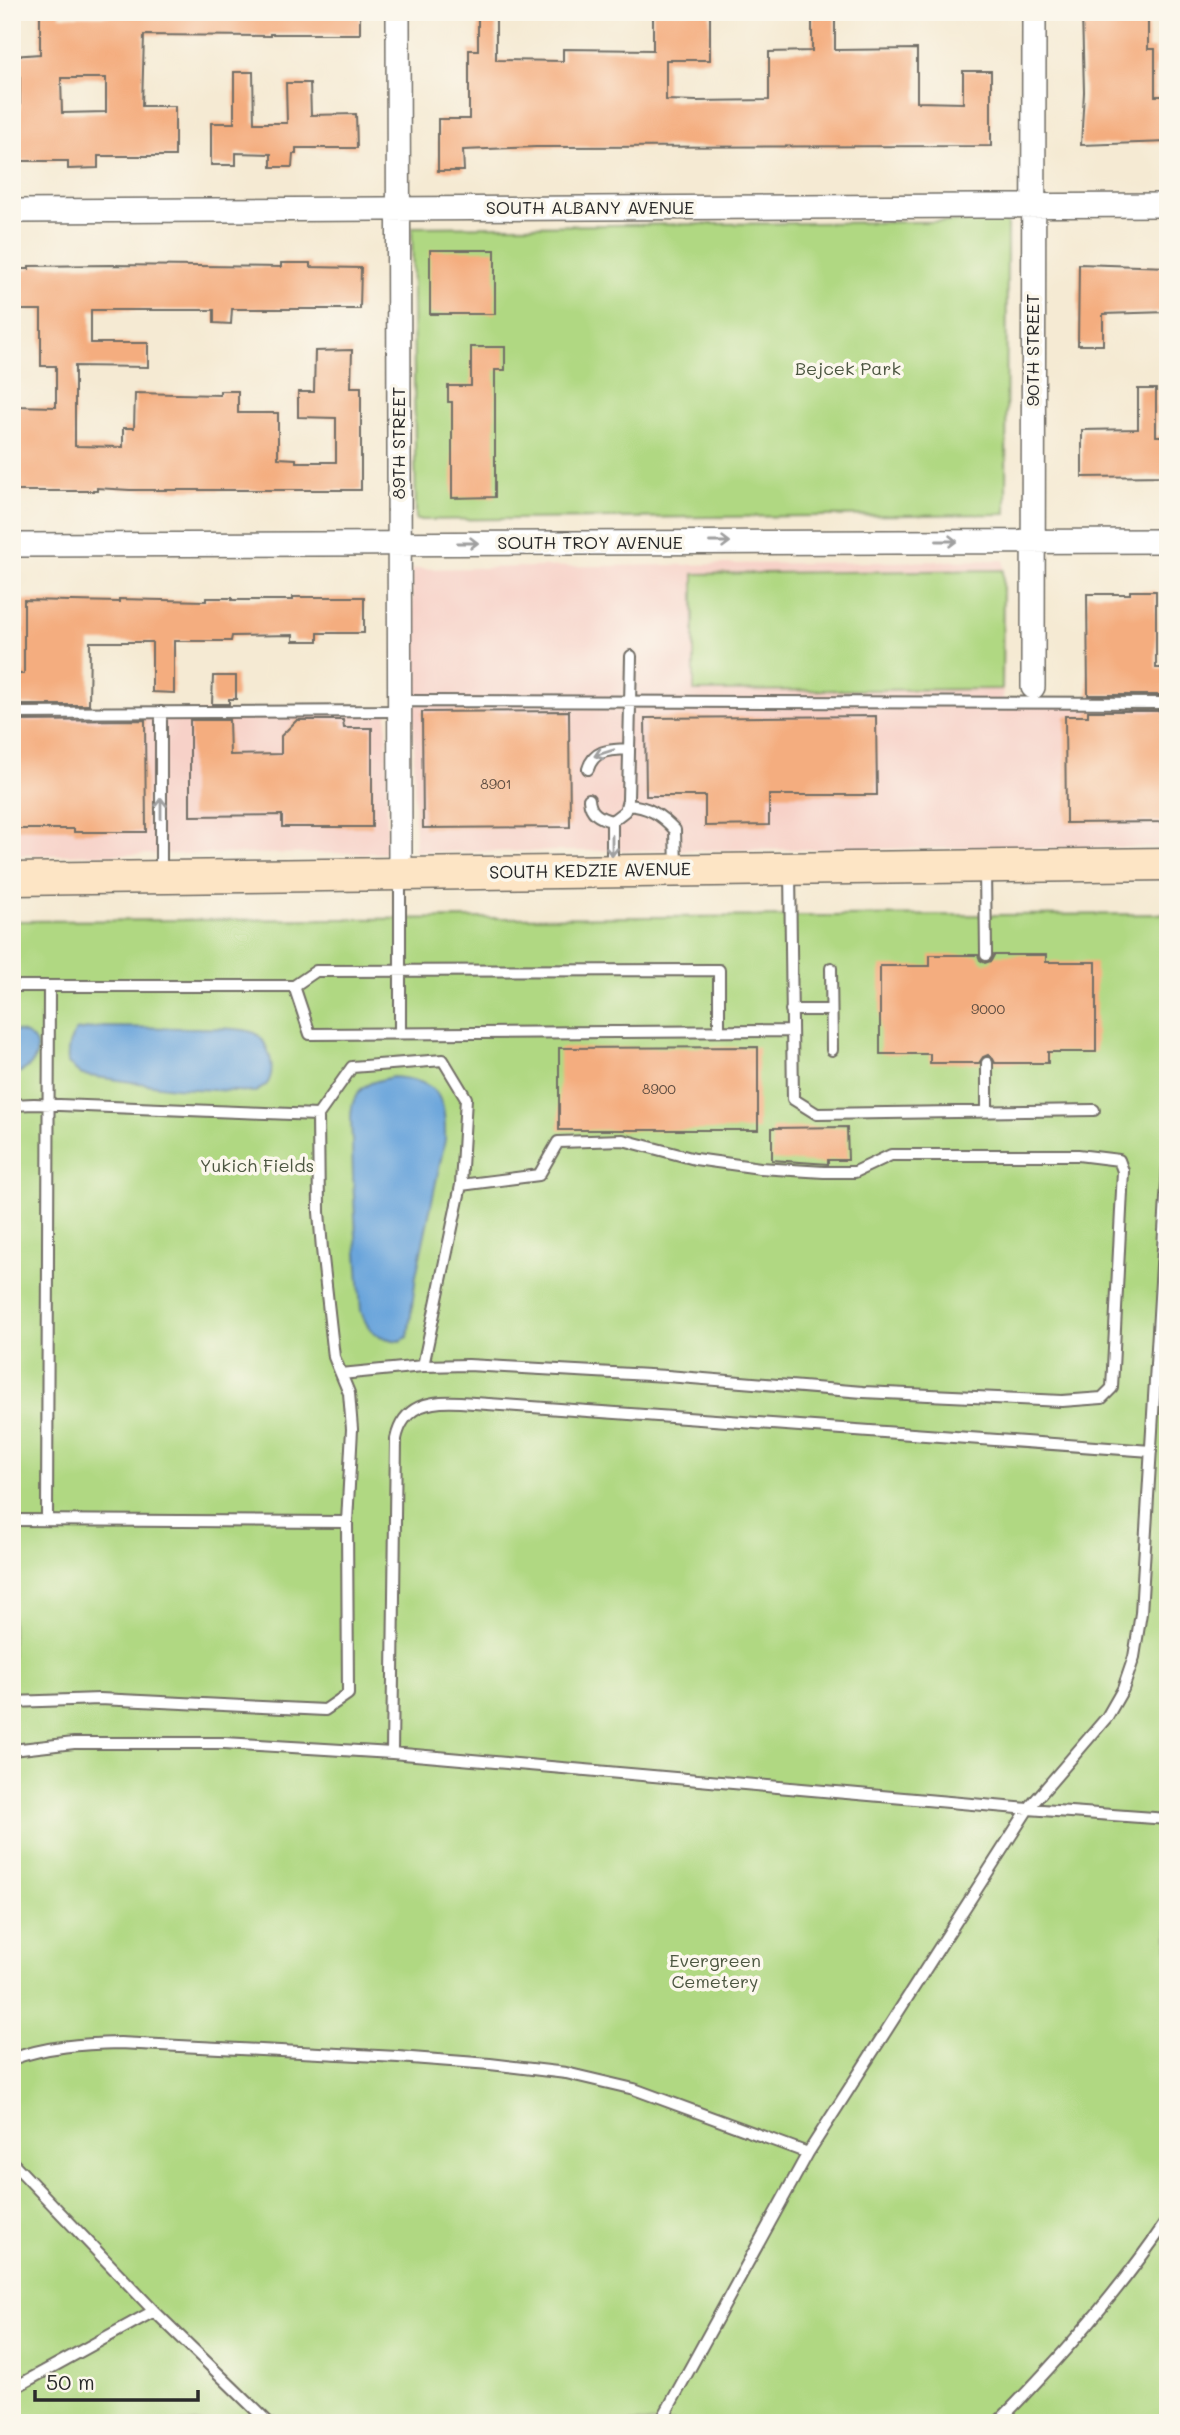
<svg xmlns="http://www.w3.org/2000/svg" width="1180" height="2435" viewBox="0 0 1180 2435" font-family="Mali,sans-serif">
  <style>
    .built { fill: #f7d1c8 }
    .green { fill: #b0d882; stroke: #6e8256; stroke-width: 2 }
    .water { fill: #6ba5db; stroke: #4b6883; stroke-width: 2 }
    .building { fill: #f4ad7f; fill-rule: evenodd }
    .lines { fill: none; stroke-linecap: round; stroke-linejoin: round }
    .service-casing { stroke: #726e66; stroke-width: 14 }
    .minor-casing { stroke: #726e66; stroke-width: 26 }
    .secondary-casing { stroke: #726e66; stroke-width: 35 }
    .service { stroke: #fff; stroke-width: 10 }
    .minor { stroke: #fff; stroke-width: 23 }
    .secondary { stroke: #fde5c5; stroke-width: 32 }
    .oneway { stroke: #a0a0a0 }
    .labels { text-anchor: middle; stroke-width: 7; stroke-linejoin: round; paint-order: stroke }
    .number-label { font-size: 14px; fill: #5d4c40 }
    .street-label { font-size: 18px; fill: #2b2b2b; stroke: #fbf7ec }
    .park-label { font-size: 18px; fill: #4c5641; stroke: #fbf7ec }
  </style>
  <rect width="100%" height="100%" fill="#fbf7ec"/>
  <filter id="ink" filterUnits="userSpaceOnUse"><feTurbulence type="fractalNoise" baseFrequency=".0143" numOctaves="2"/><feDisplacementMap in="SourceGraphic" scale="14" xChannelSelector="R" yChannelSelector="G"/><feConvolveMatrix kernelMatrix="1 2 1 2 8 2 1 2 1" color-interpolation-filters="sRGB"/></filter>
  <filter id="wash" filterUnits="userSpaceOnUse"><feTurbulence type="fractalNoise" baseFrequency=".00686" numOctaves="4" result="noise"/><feDisplacementMap in="SourceGraphic" scale="28" xChannelSelector="R" yChannelSelector="G"/><feGaussianBlur stdDeviation="1.57" result="paint"/><feColorMatrix in="noise" values="0 0 0 0 0 0 0 0 0 0 0 0 0 0 0 0 0 1.4 0 .05"/><feComposite in="paint" operator="in"/></filter>
  <g filter="url(#wash)">
    <rect width="100%" height="100%" fill="#f5ead3"/>
    <path class="built" d="M1004 560 1003 702 1168 703V847L415 852 412 569Z
      M387 711V853L12 855V713Z"/>
    <path class="green" d="M1007 221 1006 514 416 520 412 227Z
      M1003 570 1002 689 694 691V574Z
      M1168 914V2423H12V921Z"/>
    <path class="water" d="M101 1027C134 1027 166 1028 198 1028 216 1029 235 1027 252 1032 266 1036 275 1064 270 1078 268 1086 262 1088 255 1092L174 1088 82 1075 68 1064C67 1051 68 1042 76 1031Z
      M12 1031C45 1032 45 1067 12 1075Z
      M393 1077C439 1080 446 1097 445 1140L416 1276 408 1337 400 1341C378 1338 368 1333 361 1311 357 1256 353 1200 352 1144 352 1130 348 1109 356 1096 363 1083 379 1080 393 1077Z"/>
    <g id="blocks">
      <path class="building" d="M40 12H60V16H121V12H360V34H270V36L144 35 142 106H175V156H98V168L68 169V161H20V77L12 78V56L40 54ZM61 78H106V112L62 113Z
        M478 12H496V60L563 61V49L653 50V12H710V60H666V100L697 101 769 100V52L812 51V12H835V50L917 49V102L963 103V71H991V146L536 147 463 150 464 171H438V119H469V50H478Z
        M1082 12H1148V49H1155V96H1168V142L1081 145 1084 92Z
        M234 72H253L254 123H287L286 83H310L311 115 356 114 357 148H296V154H293L292 167H271V154L236 153V165H211V123H234Z
        M430 250H495V314H430Z
        M281 263H310V267L361 268 360 309H232L231 324 214 323V310H91V343H148V367L75 366V446L123 447V428H134L135 393 220 395V391H238V413H278V458L296 459V462H336V418L298 417V392H314L315 351 352 350 351 387H361V490H130L97 488V491H12L13 406 56 407V366H41V310H21V294H12V269H29V266L110 265 281 267Z
        M1079 264 1168 267V312L1103 314V345H1078Z
        M471 347H505V370H495V497L452 498V402H448V386H471Z
        M1138 389H1156V436H1168V476L1082 477V430L1138 429Z
        M1130 591H1156V668H1164V695H1088L1087 594H1130Z
        M293 597H364V633H318V641H293V635L232 636 231 641H174V693L152 692V642H90L89 705H12V674H24V600L119 602V599L206 601V598H232V600H293Z
        M213 676H236V699H229V704H212Z
        M569 711 570 827 423 828 422 712Z
        M1088 711H1164V715H1168V822L1066 823 1065 716H1088Z
        M876 716 877 795H769V825L705 826V796H646L645 718Z
        M145 720 146 832H74V829H12V721Z
        M190 720H229L230 755 281 754V736L297 720H343L344 728H372V827H282V815L190 816Z
        M930 955H978L980 960 985 963 991 961 994 955H1046V962H1096V1052H1048V1063H995L993 1059 988 1055 983 1057 979 1063H930V1054H880V966H930Z
        M758 1047V1130H559V1048Z
        M847 1127 848 1160H828V1164L772 1160V1128Z"/>
    </g>
  </g>
  <g filter="url(#ink)">
    <use href="#blocks" fill-opacity="0" stroke="#726e66" stroke-width="2"/>
    <g class="lines">
      <defs>
        <path id="service" d="M400 701 1168 703
          M12 713 400 711
          M588 769C594 749 610 750 629 749
          M589 799C590 813 599 818 612 821
          M627 805C648 806 661 815 675 830L676 868
          M612 821 625 811 628 800 631 656
          M612 868V821
          M985 870 986 955
          M790 871 793 1099 817 1114 1094 1110
          M161 874V712
          M831 968 832 1050
          M12 986H294L316 971 719 970V1031
          M294 986 310 1034 792 1031
          M791 1010H831
          M400 1033V878
          M987 1063V1111
          M12 1105 34 1104 318 1115 352 1067 443 1060 466 1098 461 1185 423 1366
          M341 1374 423 1366 468 1365 667 1376 863 1392 1062 1401 1102 1398 1112 1388 1123 1171 1119 1160 1078 1155H891L855 1172H824L760 1168 695 1159 623 1140 558 1142 539 1175 461 1185
          M47 1519 49 986
          M12 1520 347 1522
          M12 1702 100 1699 325 1710 348 1694 347 1522 352 1429 349 1393 334 1357 322 1249 319 1212 318 1115
          M12 1750 74 1743H224L392 1753 1028 1809 1168 1819
          M392 1753 396 1439C403 1405 430 1400 460 1402L1151 1451
          M12 2059C47 2046 83 2044 120 2043L398 2057 490 2064 566 2073 634 2089 808 2153
          M12 2162 154 2311 269 2423
          M12 2389 154 2311
          M660 2423 808 2153 1028 1809 1107 1717 1123 1689 1134 1657 1141 1613 1168 1165
          M997 2423C1059 2360 1118 2293 1168 2219"/>
        <path id="minor" d="M398 12 400 873
          M12 211 1168 205
          M12 545 1168 541
          M1033 687 1034 12"/>
        <path id="secondary" d="M12 879 1168 864"/>
      </defs>
      <use href="#service" class="service-casing"/>
      <use href="#minor" class="minor-casing"/>
      <use href="#secondary" class="secondary-casing"/>
      <use href="#service" class="service"/>
      <use href="#minor" class="minor"/>
      <use href="#secondary" class="secondary"/>
    </g>
    <defs><path id="oneway-shaft" d="M-6 0H5M1.5-3L5.5 0L1.5 3" fill="none" stroke-width="1.6" stroke-linecap="round" stroke-linejoin="round" transform="scale(1.75)"/></defs>
    <g class="oneway">
      <use href="#oneway-shaft" transform="translate(947 541)"/>
      <use href="#oneway-shaft" transform="translate(720 542)"/>
      <use href="#oneway-shaft" transform="translate(468 543)"/>
      <use href="#oneway-shaft" transform="translate(604 753) rotate(162)"/>
      <use href="#oneway-shaft" transform="translate(161 808) rotate(-90)"/>
      <use href="#oneway-shaft" transform="translate(612 846) rotate(90)"/>
    </g>
  </g>
  <g class="labels">
    <g class="number-label">
      <text x="496" y="789">8901</text>
      <text x="988" y="1014">9000</text>
      <text x="659" y="1094">8900</text>
    </g>
    <g class="street-label">
      <text x="590" y="214">SOUTH ALBANY AVENUE</text>
      <text transform="translate(1033 350) rotate(-90)" y="6">90TH STREET</text>
      <text transform="translate(399 443) rotate(-90)" y="6">89TH STREET</text>
      <text x="590" y="549">SOUTH TROY AVENUE</text>
      <text transform="translate(590 871) rotate(-1)" y="6">SOUTH KEDZIE AVENUE</text>
    </g>
    <g class="park-label">
      <text x="848" y="375">Bejcek Park</text>
      <text x="257" y="1172">Yukich Fields</text>
      <text x="715" y="1967">Evergreen<tspan x="715" dy="21">Cemetery</tspan></text>
    </g>
  </g>
  <rect width="1180" height="2435" fill="none" stroke="#fbf7ec" stroke-width="42"/>
  <path d="M35 2390v10h163v-10" fill="none" stroke="#2b2b2b" stroke-width="3.5"/>
  <text x="46" y="2390" font-size="21" fill="#2b2b2b" stroke="#fbf7ec" stroke-width="5" paint-order="stroke">50 m</text>
</svg>
